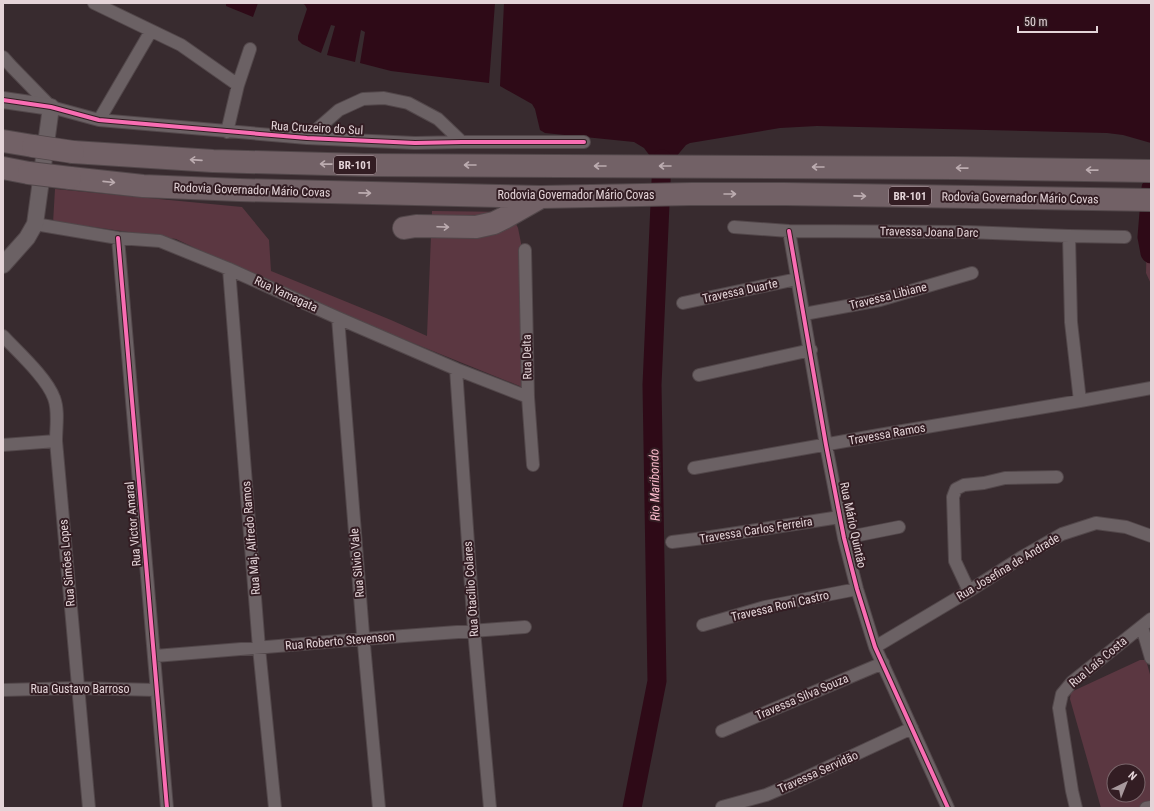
<svg xmlns="http://www.w3.org/2000/svg" width="1154" height="811" viewBox="0 0 1154 811" font-family="'Roboto Condensed',sans-serif">
  <style>
    .green { fill: #5b3741; fill-rule: evenodd }
    .water { fill: #2e0a17 }
    .lines { fill: none; stroke-linecap: round; stroke-linejoin: round }
    .river { stroke: #2e0a17; stroke-width: 19 }
    .minor-casing { stroke: #52474a; stroke-width: 14 }
    .tertiary-casing { stroke: #52474a; stroke-width: 18 }
    .motorway-casing { stroke: #52474a; stroke-width: 24 }
    .minor { stroke: #6b6164; stroke-width: 12 }
    .tertiary { stroke: #6b6164; stroke-width: 16 }
    .motorway { stroke: #726166; stroke-width: 22 }
    .motorway-bridge-casing { stroke: #52474a; stroke-width: 24; stroke-linecap: butt }
    .motorway-bridge { stroke: #726166; stroke-width: 22 }
    .cycleway-casing { stroke: #331d23; stroke-width: 6 }
    .cycleway { stroke: #f96db3; stroke-width: 4 }
    .oneway { stroke: #bcacb0 }
    .labels { text-anchor: middle; stroke-width: 4; stroke-linejoin: round; paint-order: stroke }
    .shield { fill: #331d23; stroke: #af9da2; stroke-width: 1 }
    .shield-label { font-size: 11px; font-weight: bold; fill: #e4d4d8 }
    .street-label { font-size: 12px; fill: #e4d4d8; stroke: #331d23 }
    .water-label { font-size: 13px; font-style: italic; fill: #f9baca; stroke: #331d23 }
  </style>
  <rect width="100%" height="100%" fill="#382b2f"/>
  <path class="green" d="M55 189 242 207 269 240 271 271 391 320 427 336 432 211 510 212 518 228 524 258 522 387 324 307 254 276 176 239 94 227 53 223Z
    M1147 237H1151V284L1146 273Z
    M1140 660H1146L1151 678V805L1139 808H1101L1070 699 1071 692ZM1114 771H1138V795H1114Z"/>
  <path class="water" d="M226 3H258L253 17 226 6Z
    M302 3H495L489 83 391 71 360 63 365 32 361 30 355 62 327 55 335 26 331 25 321 53 302 44 298 40V36L307 9 305 5Z
    M504 3H1151V143L1123 135 1107 133 817 126 780 128 690 143 686 145 675 158 650 156 644 148 634 142 545 133 540 130 535 109 532 104 500 86Z"/>
  <g class="lines">
    <path class="river" d="M1151 188 1147 237 1150 253 1151 254
      M632 808 657 681 652 385 662 159"/>
    <defs>
      <path id="minor" d="M94 3 181 45 238 85
        M3 57 12 67 51 107 99 120 307 138 415 143 462 142H584
        M99 120 151 31
        M227 132 238 85 250 49
        M307 138 339 110 363 99 384 98 408 103 438 119 462 142
        M35 224 118 238 160 241 229 269 338 318 456 369 528 397
        M734 227 789 231 967 232 1069 236 1125 237
        M789 231 826 445 844 538 857 589 875 647 948 808
        M1069 236 1071 322 1080 401
        M118 238 167 808
        M525 250 528 397 533 465
        M229 269 259 648 275 808
        M683 303 797 279
        M804 314 880 300 972 273
        M338 318 363 634 379 808
        M3 336C18 352 47 378 54 398 59 411 56 427 56 441L89 808
        M456 369 474 630 490 808
        M699 375 811 350
        M3 445 56 441
        M694 468 879 435 1080 401 1151 388
        M844 538 899 527
        M672 542 704 538 840 517
        M969 591 955 561 953 497 956 489 964 485 984 483 1005 478 1057 477
        M703 625 765 607 857 589
        M1142 627 1151 658
        M875 647 969 591 1022 557 1062 534 1096 523 1126 527 1151 536
        M155 656 363 639 525 627
        M3 690 77 688 156 690
        M722 731 883 663
        M722 807 766 795 792 784 912 728
        M1076 808 1072 791 1059 708 1062 694 1072 682 1151 619
        M1146 808 1151 807"/>
      <path id="tertiary" d="M3 100 51 107 35 224 27 238 3 265"/>
      <path id="motorway" d="M3 141 33 146
        M73 152 213 161 365 165 955 168 1151 171
        M3 168 29 173
        M70 178 143 186 239 190 541 197 691 194H785L1151 200
        M404 228 416 226 476 227 494 223 504 218 541 197"/>
    </defs>
    <use href="#minor" class="minor-casing"/>
    <use href="#tertiary" class="tertiary-casing"/>
    <use href="#motorway" class="motorway-casing"/>
    <use href="#minor" class="minor"/>
    <use href="#tertiary" class="tertiary"/>
    <use href="#motorway" class="motorway"/>
    <defs>
      <path id="motorway-bridge" d="M33 146 73 152
        M29 173 70 178"/>
    </defs>
    <use href="#motorway-bridge" class="motorway-bridge-casing"/>
    <use href="#motorway-bridge" class="motorway-bridge"/>
    <defs>
      <path id="cycleway" d="M3 100 51 107 99 120 307 138 415 143 462 142H584
        M789 231 826 445 844 538 857 589 875 647 948 808
        M118 238 167 808"/>
    </defs>
    <use href="#cycleway" class="cycleway-casing"/>
    <use href="#cycleway" class="cycleway"/>
  </g>
  <defs><path id="oneway-shaft" d="M-6 0H5M1.5-3L5.5 0L1.5 3" fill="none" stroke-width="1.6" stroke-linecap="round" stroke-linejoin="round"/></defs>
  <g class="oneway">
    <use href="#oneway-shaft" transform="translate(196 160) rotate(-176)"/>
    <use href="#oneway-shaft" transform="translate(326 164) rotate(-179)"/>
    <use href="#oneway-shaft" transform="translate(470 165) rotate(-180)"/>
    <use href="#oneway-shaft" transform="translate(600 166) rotate(-180)"/>
    <use href="#oneway-shaft" transform="translate(665 166) rotate(-180)"/>
    <use href="#oneway-shaft" transform="translate(818 167) rotate(-180)"/>
    <use href="#oneway-shaft" transform="translate(962 168) rotate(-179)"/>
    <use href="#oneway-shaft" transform="translate(1092 170) rotate(-179)"/>
    <use href="#oneway-shaft" transform="translate(109 182) rotate(6)"/>
    <use href="#oneway-shaft" transform="translate(365 193) rotate(1)"/>
    <use href="#oneway-shaft" transform="translate(730 194)"/>
    <use href="#oneway-shaft" transform="translate(860 196) rotate(1)"/>
    <use href="#oneway-shaft" transform="translate(443 227) rotate(2)"/>
  </g>
  <g class="labels">
    <g class="shield">
      <rect x="334" y="156" width="42" height="18" rx="3"/>
      <rect x="889" y="187" width="42" height="18" rx="3"/>
    </g>
    <g class="shield-label">
      <text x="355" y="169">BR-101</text>
      <text x="910" y="200">BR-101</text>
    </g>
    <g class="street-label">
      <text transform="translate(317 128) rotate(3)" y="4">Rua Cruzeiro do Sul</text>
      <text transform="translate(252 190) rotate(2)" y="4">Rodovia Governador Mário Covas</text>
      <text x="576" y="199">Rodovia Governador Mário Covas</text>
      <text transform="translate(1020 198) rotate(1)" y="4">Rodovia Governador Mário Covas</text>
      <text transform="translate(929 232) rotate(1)" y="4">Travessa Joana Darc</text>
      <text transform="translate(740 291) rotate(-12)" y="4">Travessa Duarte</text>
      <text transform="translate(286 294) rotate(25)" y="4">Rua Yamagata</text>
      <text transform="translate(888 296) rotate(-14)" y="4">Travessa Libiane</text>
      <text transform="translate(527 357) rotate(-91)" y="4">Rua Delta</text>
      <text transform="translate(887 434) rotate(-10)" y="4">Travessa Ramos</text>
      <text transform="translate(133 524) rotate(-95)" y="4">Rua Victor Amaral</text>
      <text transform="translate(853 525) rotate(78)" y="4">Rua Mário Quintão</text>
      <text transform="translate(756 530) rotate(-9)" y="4">Travessa Carlos Ferreira</text>
      <text transform="translate(251 538) rotate(-95)" y="4">Rua Maj. Alfredo Ramos</text>
      <text transform="translate(67 563) rotate(-95)" y="4">Rua Simões Lopes</text>
      <text transform="translate(357 563) rotate(-95)" y="4">Rua Silvio Vale</text>
      <text transform="translate(1008 567) rotate(-31)" y="4">Rua Josefina de Andrade</text>
      <text transform="translate(471 589) rotate(-94)" y="4">Rua Otacílio Colares</text>
      <text transform="translate(780 606) rotate(-13)" y="4">Travessa Roni Castro</text>
      <text transform="translate(340 641) rotate(-5)" y="4">Rua Roberto Stevenson</text>
      <text transform="translate(1098 662) rotate(-40)" y="4">Rua Laís Costa</text>
      <text x="80" y="693">Rua Gustavo Barroso</text>
      <text transform="translate(802 697) rotate(-23)" y="4">Travessa Silva Souza</text>
      <text transform="translate(818 772) rotate(-24)" y="4">Travessa Servidão</text>
    </g>
    <g class="water-label">
      <text transform="translate(654 485) rotate(-91)" y="5">Rio Maribondo</text>
    </g>
  </g>
  <rect width="1154" height="811" fill="none" stroke="#e4d4d8" stroke-width="8"/>
  <g transform="translate(1126 783) rotate(43)"><circle r="19" fill="#331d23" stroke="#7a666b"/>
  <path d="M0-3L7 15L0 10L-7 15Z" fill="#a8999d"/>
  <text y="-6" font-size="11" font-weight="bold" text-anchor="middle" fill="#e4d4d8">N</text>
  </g>
  <path d="M1018 26v6h79v-6" fill="none" stroke="#e4d4d8" stroke-width="2"/>
  <text x="1024" y="26" font-size="12" fill="#e4d4d8" stroke="#331d23" stroke-width="3" paint-order="stroke">50 m</text>
</svg>
